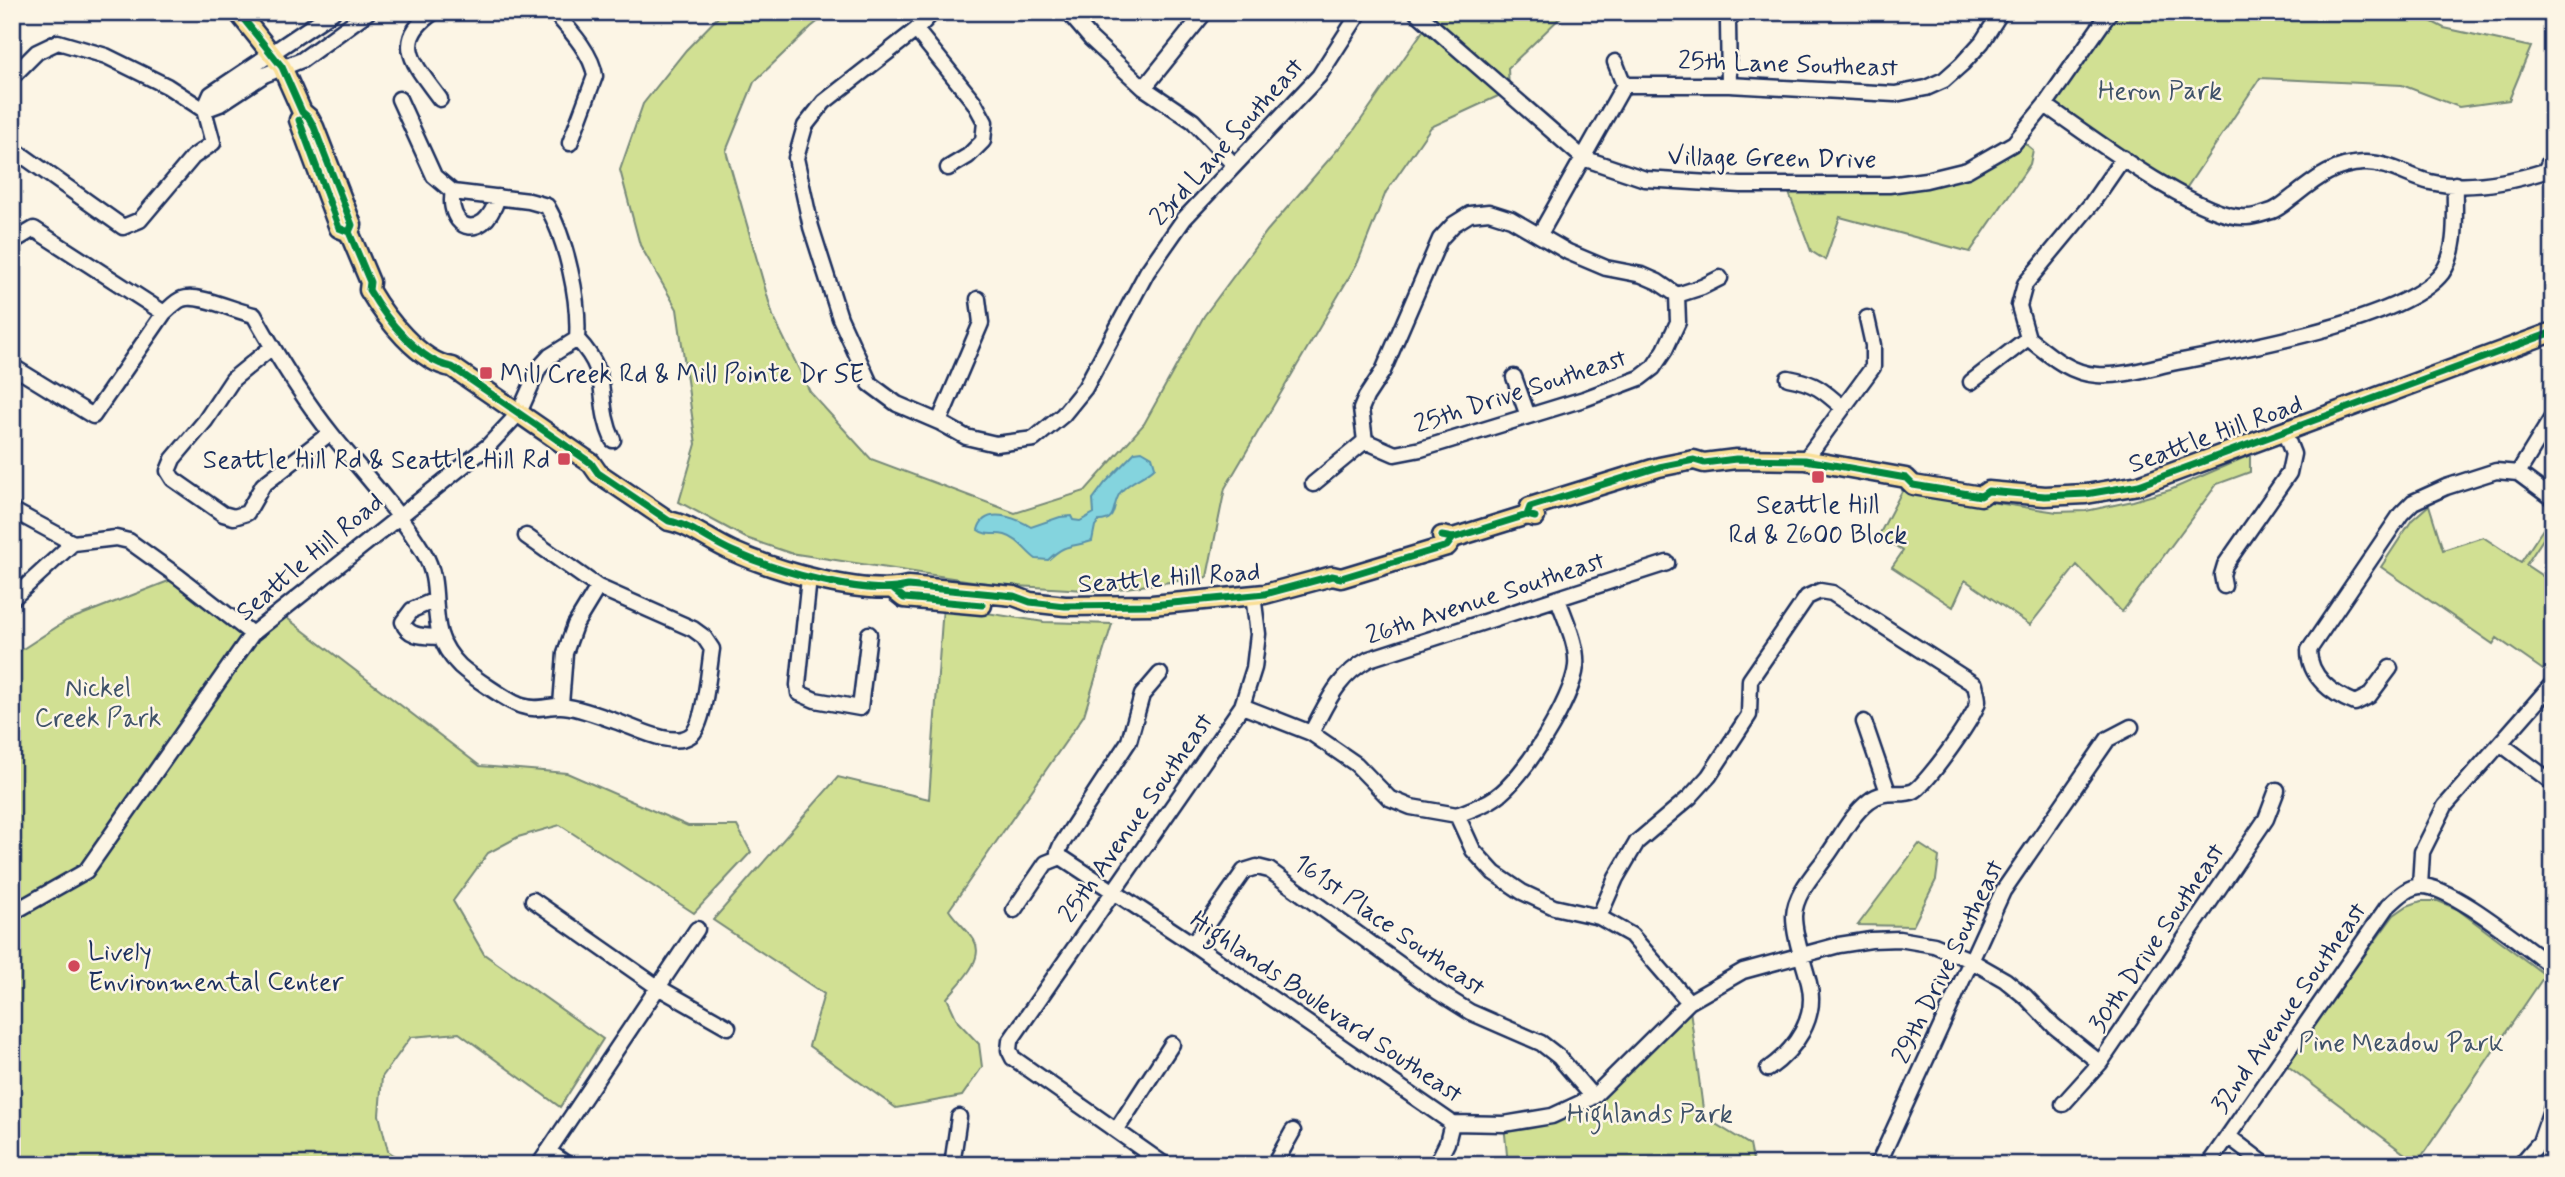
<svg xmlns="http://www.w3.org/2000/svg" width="2565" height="1177" viewBox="0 0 2565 1177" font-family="Mynerve,sans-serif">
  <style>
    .green { fill: #d1e093; stroke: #768878; stroke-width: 2 }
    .water { fill: #84d4de; stroke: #5a92ab; stroke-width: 2 }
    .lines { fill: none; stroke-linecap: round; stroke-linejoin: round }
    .minor-casing { stroke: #1b2f5e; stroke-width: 19 }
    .major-casing { stroke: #1b2f5e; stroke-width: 23 }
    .minor { stroke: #fcf5e5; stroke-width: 14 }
    .major { stroke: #fadf96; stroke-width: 18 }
    .cycleway-casing { stroke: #fcf5e5; stroke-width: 11 }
    .cycleway { stroke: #00873e; stroke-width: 7 }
    .poi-dot { fill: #d1495b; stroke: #fcf5e5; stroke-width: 2.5 }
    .labels { text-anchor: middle; stroke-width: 5; stroke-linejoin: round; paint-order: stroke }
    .street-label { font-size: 26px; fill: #1b2f5e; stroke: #fcf5e5 }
    .park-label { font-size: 26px; fill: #3f5269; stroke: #fcf5e5 }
    .poi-label { font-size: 26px; fill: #1b2f5e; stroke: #fcf5e5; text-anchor: start }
  </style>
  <rect width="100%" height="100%" fill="#fcf5e5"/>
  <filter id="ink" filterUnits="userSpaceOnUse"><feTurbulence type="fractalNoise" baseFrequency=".0143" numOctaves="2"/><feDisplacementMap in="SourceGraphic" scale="14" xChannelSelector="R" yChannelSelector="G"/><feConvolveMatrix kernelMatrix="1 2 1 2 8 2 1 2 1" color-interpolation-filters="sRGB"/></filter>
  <g filter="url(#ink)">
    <path class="green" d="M723 12H830L811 27 754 82 726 151 773 316 810 392 871 459 1015 513 1085 491 1144 424 1204 316 1267 231 1352 133 1436 12H1566L1508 68 1509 91 1431 127 1386 192 1358 262 1225 488 1207 577 1103 591 998 585 790 553 746 538 679 502 696 444 677 309 640 245 620 170 643 104 686 50Z
      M2110 12H2413L2444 28 2531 47 2509 100 2459 107 2402 85 2260 78 2181 196 2045 105Z
      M2014 143 2027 145 2033 150 2030 164 1970 252 1840 217 1825 260 1811 251 1786 185 1926 180Z
      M2250 455V472L2217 484 2122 612 2077 565 2030 625 1965 580 1953 607 1892 567 1903 551 1879 535 1903 489 2057 512 2086 511 2133 501 2170 490Z
      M2429 505 2443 550 2483 537 2521 562 2553 514V524L2526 565 2553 583V658L2543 670 2497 638 2493 644 2381 567 2412 520Z
      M179 577 252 634 279 612 480 766 567 773 688 826H737L751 852 694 913 560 825 518 837 488 853 453 901 484 954 603 1039 560 1107 459 1033 411 1037 382 1077 379 1115 388 1151 408 1165H12V656L66 621Z
      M943 606 1044 622 1112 624 1084 715 949 910C956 921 967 929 974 940 986 960 958 984 947 998L958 1022 979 1044 982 1067 962 1096 896 1108 809 1046 824 994 713 920 838 777 929 799Z
      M1919 844 1939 857 1936 880 1913 926 1858 925Z
      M2421 901H2438L2457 909 2545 975 2417 1163 2285 1064 2394 915 2407 906Z
      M1689 1002 1704 1117 1750 1145 1754 1165H1508L1504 1124 1593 1097Z"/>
    <path class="water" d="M1142 451 1152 457 1155 467C1146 477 1128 481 1120 493 1111 506 1118 521 1099 521L1095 526 1092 541C1071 548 1067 542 1048 560L1036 559C1025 551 1019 539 1005 535 995 532 987 537 978 530 984 505 1016 518 1031 527L1060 517 1071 516 1073 520 1080 521 1094 513 1093 499 1105 483 1135 452Z"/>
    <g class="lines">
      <defs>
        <path id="minor" d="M434 12C389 42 417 67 440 99
          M554 12C569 29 592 53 595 76L570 143
          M933 12 916 30 824 102 805 126 796 158 811 227 840 318 870 384 897 404 939 422 966 437 996 444 1034 439 1063 415 1085 388 1147 272 1184 219 1319 76 1360 12
          M1068 12 1091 39 1144 88 1193 121 1234 165
          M1416 12 1583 158 1645 179 1741 185H1889L1926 180 1967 170 2014 143 2045 105 2110 12
          M916 30 974 102 985 122 983 141 968 156 948 168
          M1615 62 1624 85
          M12 77 37 52 58 42 106 56 167 86 204 110
          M1729 85 1728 23 1733 12
          M1144 88 1205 12
          M399 99 434 176 453 192 529 201 547 206C566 239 580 300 577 339
          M2045 105C2086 133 2201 221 2247 217 2255 217 2265 213 2272 211 2280 208 2287 201 2294 196 2317 178 2334 164 2364 163 2388 162 2407 176 2430 182 2466 190 2510 182 2545 171
          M204 110 220 104 264 75 302 60 368 12
          M12 148 123 227 140 220 193 157 213 143 204 110 211 94 333 12
          M2545 171 2553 155
          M453 192C448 212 462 237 483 222 491 216 495 206 498 197
          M1540 234 1624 85H1729L1895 94 1926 88 1944 80 1962 64 1982 42 2001 12
          M12 242 34 229 164 313C170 308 176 301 182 299 198 293 235 311 254 315 277 356 303 399 333 436 364 474 398 510 424 553 447 592 421 628 460 666 470 675 510 703 522 706 536 711 546 706 559 706 572 705 601 716 615 721 634 727 673 749 691 735 705 725 709 667 712 649L704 637 693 629 598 587 526 536
          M1677 295 1702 287 1720 278
          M2028 338C2048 354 2070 374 2097 375 2123 377 2152 367 2177 362 2238 350 2405 321 2442 273 2459 249 2454 212 2455 184
          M577 339C614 378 594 398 613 440
          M272 347 233 379 205 421 173 459 168 471 173 479 223 514 234 517 247 513 263 485 330 433
          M12 366 93 416 164 313
          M1514 377 1528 416
          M1788 378C1815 383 1823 390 1843 408
          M1971 382 2028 338 2019 306 2025 284 2092 203 2123 158
          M939 422 981 323 978 299
          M1365 441 1361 409 1366 397 1383 371 1440 239 1454 224 1470 214 1489 212 1511 219 1568 252 1606 268 1642 275 1658 282 1677 295
          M1365 441 1395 454 1421 449 1584 399 1640 378 1653 368 1665 350 1678 322 1677 295
          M1805 460 1873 367V345L1867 318
          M2518 473 2553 416
          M1313 484 1365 441
          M12 510 73 543 116 538 129 541 179 577 252 634
          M809 578 798 685 799 693 815 700 860 708 869 634
          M2224 586 2222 575 2225 565 2289 473 2293 454 2284 431
          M12 599 73 543
          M435 600 412 610 403 622C408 638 426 636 441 637
          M2390 668 2369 696 2355 703C2332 694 2309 677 2309 650L2401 514 2413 502 2446 487 2496 471 2518 473 2553 499
          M1160 674 1142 695 1129 741 1061 845 1058 852 1061 857 1193 944 1452 1123 1504 1124 1552 1116 1593 1097 1689 1002 1743 971 1839 945 1871 940 1899 939 1934 945 1970 960 2005 980 2026 997 2054 1026 2100 1063
          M561 705 565 653 575 625 598 587
          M1242 706 1311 733 1356 764 1389 798 1411 807 1457 815
          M1864 722 1888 792
          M1311 733C1328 702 1336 677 1369 659L1667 563
          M2501 744 2553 783
          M1457 815 1473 850 1494 873 1522 892 1554 907 1599 917 1631 935 1689 1002
          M1457 815C1470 810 1485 805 1496 797 1523 779 1573 699 1576 666 1578 645 1565 619 1558 599
          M2420 886 2422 852 2445 806 2553 683
          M533 900 656 986 728 1027
          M1014 910 1046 863 1061 857
          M12 913 86 871 252 634 488 446 519 413 539 368 550 356 577 339
          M1599 917 1616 878 1637 842 1690 797 1709 776 1749 715 1750 680 1807 597 1820 591 1832 593 1975 685C1976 690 1978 696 1978 701 1978 713 1926 785 1914 791 1902 797 1885 788 1869 801 1852 814 1840 838 1827 856 1815 873 1795 893 1794 916 1794 938 1804 962 1809 983 1818 1018 1795 1050 1768 1069
          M1193 944 1244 871 1257 867 1269 870 1438 992 1470 1012 1541 1043 1559 1057 1593 1097
          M2063 1104 2100 1063 2266 819 2277 790
          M1117 1129 1172 1044
          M2228 1136 2266 1165
          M548 1151 568 1165
          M539 1165 697 929
          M952 1165 959 1117
          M1165 1165 1013 1058 1009 1050 1010 1041 1242 706 1254 668 1258 634 1253 595
          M1274 1165 1293 1131
          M1436 1165 1447 1143 1452 1123
          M1875 1165 1880 1160 2003 891 2108 739 2131 727
          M2208 1165 2388 906C2397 898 2407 887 2420 886 2450 884 2526 948 2553 967
          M2520 1165 2540 1142 2551 1110"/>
        <path id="major" d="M238 12 282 67 302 112 309 118 314 127 352 225 349 232 370 282 369 290C385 317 419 362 452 367L591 463 598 473 669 521C691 525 711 542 732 551 774 570 864 597 908 586L1014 596 1030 602 1065 606 1152 605 1265 594 1332 576 1341 578 1447 546 1453 538
          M299 120 339 228 349 232
          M1527 515 1530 507 1659 467 1694 460 1704 463 1736 459 1805 460 1906 478 1913 485 1981 496 1988 491 2045 496 2086 494 2139 485 2553 332
          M1442 536 1453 538 1527 515 1535 517
          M894 590 904 598 982 605"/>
      </defs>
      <use href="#minor" class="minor-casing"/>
      <use href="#major" class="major-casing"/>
      <use href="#minor" class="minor"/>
      <use href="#major" class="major"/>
      <defs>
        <path id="cycleway" d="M238 12 282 67 302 112 309 118 314 127 352 225 349 232 370 282 369 290C385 317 419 362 452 367L591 463 598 473 669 521C691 525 711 542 732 551 774 570 864 597 908 586L1014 596 1030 602 1065 606 1152 605 1265 594 1332 576 1341 578 1447 546 1453 538
          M299 120 339 228 349 232
          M1527 515 1530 507 1659 467 1694 460 1704 463 1736 459 1805 460 1906 478 1913 485 1981 496 1988 491 2045 496 2086 494 2139 485 2553 332
          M1442 536 1453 538 1527 515 1535 517
          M894 590 904 598 982 605"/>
      </defs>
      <use href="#cycleway" class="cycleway-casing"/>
      <use href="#cycleway" class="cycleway"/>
    </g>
  </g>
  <g class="poi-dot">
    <rect x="479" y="366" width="14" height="14" rx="3.5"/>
    <rect x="557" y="452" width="14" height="14" rx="3.5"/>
    <rect x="1811" y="470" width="14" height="14" rx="3.5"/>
    <circle cx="74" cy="966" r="7"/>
  </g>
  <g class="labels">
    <g class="street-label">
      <text transform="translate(1788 63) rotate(2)" y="9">25th Lane Southeast</text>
      <text transform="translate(1226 141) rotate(-48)" y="9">23rd Lane Southeast</text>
      <text transform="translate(1772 157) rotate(1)" y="9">Village Green Drive</text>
      <text transform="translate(1520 390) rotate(-18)" y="9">25th Drive Southeast</text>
      <text transform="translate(2215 433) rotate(-20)" y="9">Seattle Hill Road</text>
      <text transform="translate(309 556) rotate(-40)" y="9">Seattle Hill Road</text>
      <text transform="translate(1169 577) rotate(-4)" y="9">Seattle Hill Road</text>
      <text transform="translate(1485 597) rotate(-18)" y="9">26th Avenue Southeast</text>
      <text transform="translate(1135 817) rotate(-55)" y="9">25th Avenue Southeast</text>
      <text transform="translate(1390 924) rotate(35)" y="9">161st Place Southeast</text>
      <text transform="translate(2156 937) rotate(-56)" y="9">30th Drive Southeast</text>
      <text transform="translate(1947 961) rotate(-64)" y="9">29th Drive Southeast</text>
      <text transform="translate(1327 1006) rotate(34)" y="9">Highlands Boulevard Southeast</text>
      <text transform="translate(2288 1007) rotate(-55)" y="9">32nd Avenue Southeast</text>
    </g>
    <g class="park-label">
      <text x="2160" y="99">Heron Park</text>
      <text x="98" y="696">Nickel<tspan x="98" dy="30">Creek Park</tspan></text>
      <text x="2401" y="1051">Pine Meadow Park</text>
      <text x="1650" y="1122">Highlands Park</text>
    </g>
    <g class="poi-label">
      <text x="500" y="382">Mill Creek Rd &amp; Mill Pointe Dr SE</text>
      <text x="550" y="468" text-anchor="end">Seattle Hill Rd &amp; Seattle Hill Rd</text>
      <text x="1818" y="513" text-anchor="middle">Seattle Hill<tspan x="1818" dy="30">Rd &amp; 2600 Block</tspan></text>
      <text x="88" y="960">Lively<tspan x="88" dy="30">Environmental Center</tspan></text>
    </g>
  </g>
  <rect width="2565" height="1177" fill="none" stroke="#fcf5e5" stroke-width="42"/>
  <rect x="21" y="21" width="2523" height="1135" fill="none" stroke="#1b2f5e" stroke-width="2.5" filter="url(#ink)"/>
</svg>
